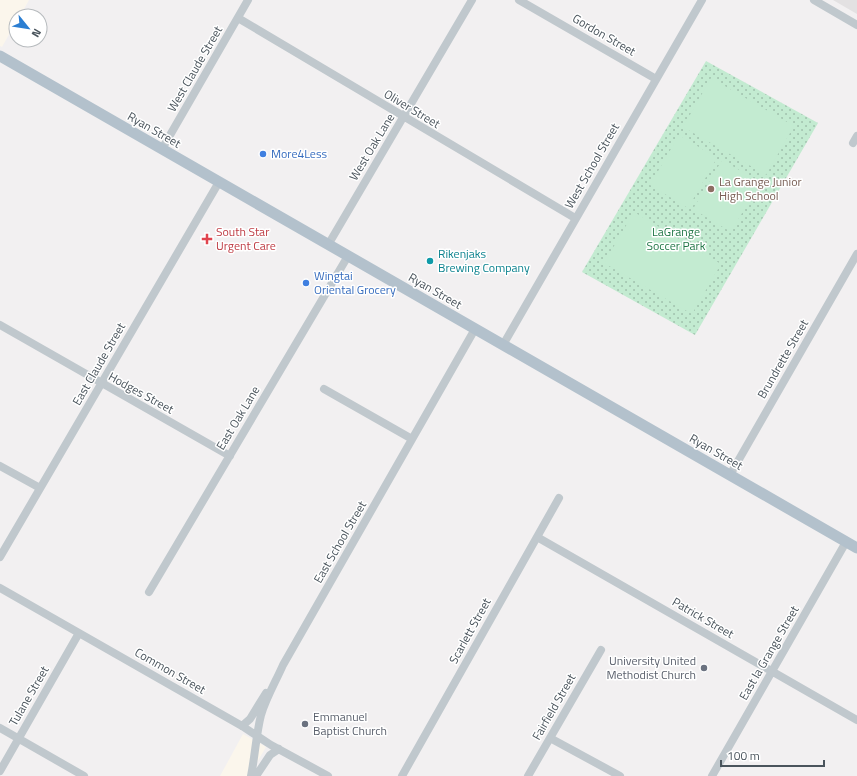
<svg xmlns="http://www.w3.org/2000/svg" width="857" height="776" viewBox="0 0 857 776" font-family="'Titillium Web',sans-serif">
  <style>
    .commercial { fill: #fbf6ec }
    .education { fill: #e3e1e2 }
    .grass { fill: url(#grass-dots) }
    .garden { fill: #c3ebd1 }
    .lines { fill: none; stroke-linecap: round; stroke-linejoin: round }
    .minor { stroke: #c0c8cd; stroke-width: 8 }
    .major { stroke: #b3c1cc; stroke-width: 11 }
    .shop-dot { fill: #3f7fe0; stroke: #fff; stroke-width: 1.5 }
    .education-dot { fill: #8d6e63; stroke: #fff; stroke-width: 1.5 }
    .health-dot { fill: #e0444e; stroke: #fff; stroke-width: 1.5 }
    .culture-dot { fill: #0f9aa8; stroke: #fff; stroke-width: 1.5 }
    .worship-dot { fill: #6b7280; stroke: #fff; stroke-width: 1.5 }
    .labels { text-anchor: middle; stroke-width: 3; stroke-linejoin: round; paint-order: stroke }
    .street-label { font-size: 12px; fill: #4a545c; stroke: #fff }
    .shop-label { font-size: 12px; fill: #366cbe; stroke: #fff; text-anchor: start }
    .education-label { font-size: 12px; fill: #785e54; stroke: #fff; text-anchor: start }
    .health-label { font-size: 12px; fill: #be3a42; stroke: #fff; text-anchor: start }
    .park-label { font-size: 12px; fill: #217747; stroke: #fff }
    .culture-label { font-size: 12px; fill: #0d838f; stroke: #fff; text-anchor: start }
    .worship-label { font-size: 12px; fill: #5b616d; stroke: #fff; text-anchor: end }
  </style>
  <defs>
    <pattern id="grass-dots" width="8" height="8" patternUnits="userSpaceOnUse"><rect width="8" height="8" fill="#c3ebd1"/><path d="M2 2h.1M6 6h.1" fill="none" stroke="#a0c1ad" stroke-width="1.8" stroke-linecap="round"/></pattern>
  </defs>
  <rect width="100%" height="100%" fill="#f2f0f1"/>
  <path class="commercial" d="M0 0H29L20 16H16V22L2 47 0 46Z
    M243 734 266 747 249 776H220Z"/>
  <path class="education" d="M833 0H857V14Z"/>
  <path class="grass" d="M706 61 818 123 695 335 582 272Z"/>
  <path class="garden" d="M711 78 794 126 766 175 683 127Z
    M679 135 717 158 688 208 650 185Z
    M722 160 760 182 731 232 693 209Z
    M634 212 721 264 692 314 604 263Z"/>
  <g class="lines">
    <path class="minor" d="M519 0 656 79
      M814 0 857 25
      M238 18 575 218
      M853 143 857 136
      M162 149 248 0
      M328 245 472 0
      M0 325 230 456
      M503 345 702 0
      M324 389 412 439
      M0 466 40 488
      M730 475 857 254
      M537 537 857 720
      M0 557 219 182
      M0 588 242 726 271 745 328 776
      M149 592 348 256
      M242 726 250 719 266 693
      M0 728 84 776
      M550 738 620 776
      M0 771 79 633
      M251 776C255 756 256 735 261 715 266 698 276 681 283 665L475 329
      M256 776 270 755 279 749
      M402 776 559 498
      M528 776 601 650
      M712 776 846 542"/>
    <path class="major" d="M0 56 857 548"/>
  </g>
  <g class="shop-dot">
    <circle cx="263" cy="154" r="4"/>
    <circle cx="306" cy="283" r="4"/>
  </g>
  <circle class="education-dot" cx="711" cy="189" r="4"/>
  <path class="health-dot" d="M205 233h4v4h4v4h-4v4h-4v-4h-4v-4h4z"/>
  <circle class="culture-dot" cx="430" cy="261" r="4"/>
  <g class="worship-dot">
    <circle cx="704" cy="668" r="4"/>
    <circle cx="305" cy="724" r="4"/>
  </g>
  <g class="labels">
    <g class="street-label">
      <text transform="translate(604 35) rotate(30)" y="4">Gordon Street</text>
      <text transform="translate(195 69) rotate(-60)" y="4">West Claude Street</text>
      <text transform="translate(412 109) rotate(31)" y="4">Oliver Street</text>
      <text transform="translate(154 130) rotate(30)" y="4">Ryan Street</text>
      <text transform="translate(372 147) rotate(-59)" y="4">West Oak Lane</text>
      <text transform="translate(592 166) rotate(-60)" y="4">West School Street</text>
      <text transform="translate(435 291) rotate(30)" y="4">Ryan Street</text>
      <text transform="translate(783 359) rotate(-60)" y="4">Brundrette Street</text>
      <text transform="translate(99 364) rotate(-60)" y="4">East Claude Street</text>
      <text transform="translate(141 393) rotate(29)" y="4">Hodges Street</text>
      <text transform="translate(238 418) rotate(-59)" y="4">East Oak Lane</text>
      <text transform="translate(716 452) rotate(30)" y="4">Ryan Street</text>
      <text transform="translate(340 542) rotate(-60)" y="4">East School Street</text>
      <text transform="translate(703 618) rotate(30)" y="4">Patrick Street</text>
      <text transform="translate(470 631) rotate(-61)" y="4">Scarlett Street</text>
      <text transform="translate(769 653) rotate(-60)" y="4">East la Grange Street</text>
      <text transform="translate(170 671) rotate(30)" y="4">Common Street</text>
      <text transform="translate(29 696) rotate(-60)" y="4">Tulane Street</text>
      <text transform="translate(554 707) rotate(-60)" y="4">Fairfield Street</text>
    </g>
    <g class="shop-label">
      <text x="271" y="158">More4Less</text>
      <text x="314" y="280">Wingtai<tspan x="314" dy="14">Oriental Grocery</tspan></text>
    </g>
    <g class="education-label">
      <text x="719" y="186">La Grange Junior<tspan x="719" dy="14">High School</tspan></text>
    </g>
    <g class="health-label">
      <text x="216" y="236">South Star<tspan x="216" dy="14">Urgent Care</tspan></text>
    </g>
    <g class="park-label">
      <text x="676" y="236">LaGrange<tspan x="676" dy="14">Soccer Park</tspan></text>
    </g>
    <g class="culture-label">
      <text x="438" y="258">Rikenjaks<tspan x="438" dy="14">Brewing Company</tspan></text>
    </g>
    <g class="worship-label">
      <text x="696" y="665">University United<tspan x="696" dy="14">Methodist Church</tspan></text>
      <text x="313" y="721" text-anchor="start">Emmanuel<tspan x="313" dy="14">Baptist Church</tspan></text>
    </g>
  </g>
  <g transform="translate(28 28) rotate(120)"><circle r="19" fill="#ffffff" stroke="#b7bbbe"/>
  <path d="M0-3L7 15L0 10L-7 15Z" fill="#2b7ed2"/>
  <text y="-6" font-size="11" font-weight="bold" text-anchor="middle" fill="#4a545c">N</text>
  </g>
  <path d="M721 760v6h103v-6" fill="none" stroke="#4a545c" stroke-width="2"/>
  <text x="727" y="760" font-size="12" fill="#4a545c" stroke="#ffffff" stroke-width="3" paint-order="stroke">100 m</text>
</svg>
